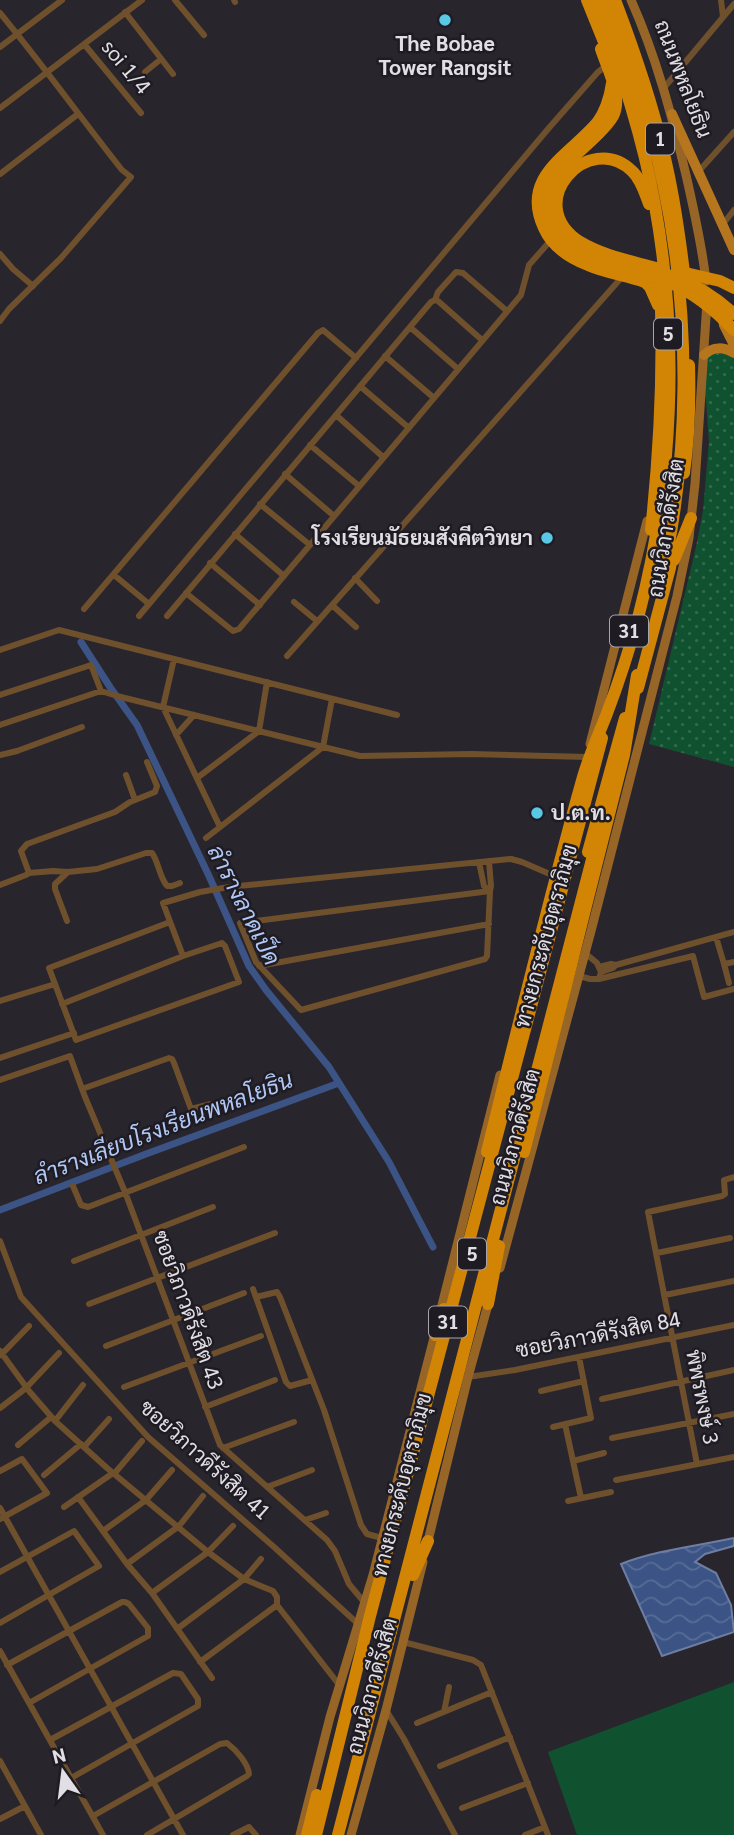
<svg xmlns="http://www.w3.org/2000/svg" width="734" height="1835" viewBox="0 0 734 1835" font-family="Georgia,Sarabun,serif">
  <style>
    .grass { fill: #105230 }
    .park { fill: url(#park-dots) }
    .water { fill: url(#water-waves); stroke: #6d7ea2; stroke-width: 2 }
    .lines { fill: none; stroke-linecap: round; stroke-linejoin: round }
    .canal { stroke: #3b5485; stroke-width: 7 }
    .street { stroke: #6f502c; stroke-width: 6 }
    .secondary { stroke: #976627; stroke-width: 9 }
    .primary { stroke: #b6761d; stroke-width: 10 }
    .highway { stroke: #d28504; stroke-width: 12 }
    .highway-bridge { stroke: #d28504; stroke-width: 12 }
    .poi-dot { fill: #58c8e4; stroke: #1f1b23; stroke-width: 2.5 }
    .labels { text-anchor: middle; stroke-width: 5; stroke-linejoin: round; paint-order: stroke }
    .shield { fill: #1f1b23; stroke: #a7a4aa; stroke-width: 2 }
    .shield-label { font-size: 19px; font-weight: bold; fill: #e1dfe4 }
    .poi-label { font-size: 21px; font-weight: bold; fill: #e1dfe4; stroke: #1f1b23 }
    .street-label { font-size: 21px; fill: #e1dfe4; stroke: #1f1b23 }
    .water-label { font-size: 23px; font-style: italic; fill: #b0c8f6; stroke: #1f1b23 }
  </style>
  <defs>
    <pattern id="park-dots" width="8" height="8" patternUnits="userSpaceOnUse" patternTransform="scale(1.75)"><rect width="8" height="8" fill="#105230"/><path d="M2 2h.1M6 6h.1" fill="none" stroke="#326a4e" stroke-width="1.8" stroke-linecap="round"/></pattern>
    <pattern id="water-waves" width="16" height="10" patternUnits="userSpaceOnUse" patternTransform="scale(1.75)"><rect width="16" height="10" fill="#3b5485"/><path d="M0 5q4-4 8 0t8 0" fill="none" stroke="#576c96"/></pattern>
  </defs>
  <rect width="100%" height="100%" fill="#29252d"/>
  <path class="grass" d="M734 1682V1835H577L548 1752Z"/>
  <path class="park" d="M710 352 734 354V767L649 744 696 547 703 511 709 442 706 400 701 379Z"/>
  <path class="water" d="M734 1538V1546L705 1554 695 1562 716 1573 731 1605 734 1632 662 1656 621 1564C657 1550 697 1546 734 1538Z"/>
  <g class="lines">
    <path class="canal" d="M81 642 110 687 137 725 209 876 249 966 266 990 329 1067 389 1162 433 1247
      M0 1210 146 1154 339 1083"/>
    <path class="street" d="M175 0 204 35
      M234 0 235 2
      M721 0 723 17
      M125 12 173 74
      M0 13C42 64 81 118 122 170L131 177 61 258 9 309 0 321
      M84 44 141 113
      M0 47 62 0
      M145 72 161 59
      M663 89 734 4
      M0 108 142 0
      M699 171 734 132
      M0 174 78 114
      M723 224 734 210
      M0 254 13 269 33 286
      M435 300 438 301 482 340
      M410 327 458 369
      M385 356 434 398
      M360 386 409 428
      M336 415 383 457
      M310 445 359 486
      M285 474 334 516
      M260 504 310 545
      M235 534 284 576
      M210 563 260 605
      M114 575 149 604
      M355 578 377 601
      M186 593 233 631 239 629 521 295 529 265 551 240
      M294 602 317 621
      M332 605 356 627
      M84 609 318 333 323 330 356 358
      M139 616 548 129 598 72 606 66
      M167 616 410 327 431 302 435 300 438 292 456 272 463 273 507 311
      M0 650 59 630 397 715
      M287 656 622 277
      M174 659 163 707 220 827
      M0 695 91 665 101 691
      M0 725 101 691 117 696 360 756 471 754 587 757
      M176 735 194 715
      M0 755 17 751 82 727
      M126 775 135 800
      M197 778 259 731 267 682
      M206 838 323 747 332 699
      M479 862 484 886 490 891 491 886 489 861
      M29 873 21 851 27 844 115 812 130 802 155 792 157 786 147 762
      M0 885 26 875 29 873 53 871 68 872 97 869 146 853H152C159 863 159 876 167 886H172L180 883
      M490 891 487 956 485 959 301 1010 256 962 240 923Z
      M67 921 55 889V884L68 872
      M716 937 724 964 734 962
      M183 956 163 903 200 892 229 887 511 859 522 862 552 875
      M724 964 729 983
      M616 965 734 932
      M259 966 489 924
      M599 967 611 964 616 965 613 968 601 972
      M579 976 590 979H599L601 972 597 963 585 953
      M599 979 693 956 704 997 734 989
      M0 1001 55 984
      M62 1004 183 956 222 943 225 946 239 982 76 1040 49 968 170 922
      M0 1058 74 1033
      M0 1080 70 1056 85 1097 125 1192 220 1445 327 1540 335 1551 349 1584 364 1602
      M82 1089 169 1058 172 1059 174 1063 191 1109 211 1104
      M73 1186 81 1205 88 1207 244 1147
      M0 1241 21 1297 148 1437 274 1547 357 1623
      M657 1253 730 1238
      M74 1261 213 1207
      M253 1289 286 1382 290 1386 312 1380
      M665 1295 734 1281
      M256 1297 277 1292 280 1297 324 1410 361 1525 367 1534 382 1538
      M89 1304 275 1233
      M106 1346 244 1293
      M0 1351 29 1391 55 1421 107 1468 208 1552 244 1579 273 1591 277 1597V1605L340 1686
      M1 1355 29 1326
      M468 1377 515 1370 734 1325
      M124 1387 261 1336
      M541 1391 584 1381
      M602 1399 734 1370
      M205 1407 275 1380
      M0 1408 26 1388 59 1353
      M55 1421 83 1385
      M565 1424 581 1498
      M553 1427 591 1418 579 1357
      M612 1438 734 1414
      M18 1445 51 1417
      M84 1447 109 1419
      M223 1448 294 1422
      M573 1461 604 1453
      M697 1464 648 1212 722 1196 725 1194 724 1180 734 1177
      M0 1471 22 1459 47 1493 0 1519
      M114 1474 142 1441
      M44 1475 81 1444
      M616 1480 734 1457
      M267 1487 312 1470
      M78 1497 127 1564 152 1593 212 1678
      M568 1501 611 1492
      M64 1507 113 1473
      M0 1508 183 1835
      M305 1520 326 1513
      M103 1531 146 1500 172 1470
      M127 1564 179 1526 203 1496
      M0 1572 74 1531 99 1566 0 1623
      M152 1593 208 1552 233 1526
      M177 1629 244 1579 261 1559
      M403 1642 473 1660 481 1665 548 1835
      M0 1651 103 1835
      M200 1662 277 1605
      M7 1665 122 1602H125L129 1604 148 1628V1636L29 1703
      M386 1710 404 1739 455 1835
      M444 1712 449 1687
      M417 1723 492 1692
      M50 1740 173 1673 181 1674 198 1699V1706L71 1778
      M0 1761 41 1835
      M440 1766 510 1737
      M462 1808 528 1783
      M93 1816 220 1744 227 1743C236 1750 248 1763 249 1774L247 1776 147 1835
      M0 1819 25 1806
      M233 1835 249 1827 256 1835
      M525 1835 545 1827"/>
    <path class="secondary" d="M631 0C656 56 672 116 686 175 694 210 702 246 706 281
      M590 744 647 521
      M500 1268 591 931 677 596 689 538 695 484 707 302
      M440 1313 500 1075
      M427 1545 468 1377 489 1301
      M300 1835 330 1717 373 1575 436 1330
      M351 1835 386 1710 423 1562"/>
    <path class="primary" d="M672 114 734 250
      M723 320 724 325 734 345
      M704 355C713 346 724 347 734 353"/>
    <path class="highway" d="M587 0 610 57
      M615 0C634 50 652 102 664 154 674 195 680 238 685 281
      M612 83C610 97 606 111 597 123 569 156 520 176 544 228 552 246 570 258 588 265 606 273 626 275 645 282L650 287 658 305
      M598 134C603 129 609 123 613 116 623 96 607 68 601 49
      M649 204C645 193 641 179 632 171 589 129 520 203 580 242 603 256 631 261 656 268
      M684 473C689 437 690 401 689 365
      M651 530C660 447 664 366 660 283
      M674 560 691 518
      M638 688 670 568 673 550
      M588 852 625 718
      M488 1304 499 1246
      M435 1335 444 1309
      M413 1575 428 1541
      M307 1835 317 1795
      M316 1835 370 1616 602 738
      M338 1835 596 844"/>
    <path class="highway-bridge" d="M606 0C629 60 650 120 663 183 691 313 691 460 659 590
      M598 134C584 149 563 163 553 181 533 219 564 246 596 259 620 269 646 271 669 282 694 293 715 310 734 330
      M677 271 720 281 734 288
      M673 275C695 285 716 297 734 314
      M487 1152C518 1027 548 901 583 777 589 756 598 736 606 716 619 682 630 648 639 614 673 484 679 338 655 206 643 136 619 67 596 0
      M524 1152 624 755 637 675"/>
  </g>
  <g class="poi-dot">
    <circle cx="445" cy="20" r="7"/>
    <circle cx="547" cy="538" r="7"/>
    <circle cx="537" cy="813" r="7"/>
  </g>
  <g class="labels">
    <g class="shield">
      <rect x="646" y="123.5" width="28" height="31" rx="5"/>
      <rect x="654" y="318.5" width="28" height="31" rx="5"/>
      <rect x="610" y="615.5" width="38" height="31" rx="5"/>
      <rect x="458" y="1238.5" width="28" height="31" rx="5"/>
      <rect x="429" y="1306.5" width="38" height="31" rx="5"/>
    </g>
    <g class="shield-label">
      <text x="660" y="146">1</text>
      <text x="668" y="341">5</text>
      <text x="629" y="638">31</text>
      <text x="472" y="1261">5</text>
      <text x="448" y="1329">31</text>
    </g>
    <g class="poi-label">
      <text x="445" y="51">The Bobae<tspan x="445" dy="24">Tower Rangsit</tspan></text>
      <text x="533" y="545" text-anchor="end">โรงเรียนมัธยมสังคีตวิทยา</text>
      <text x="551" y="820" text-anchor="start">ป.ต.ท.</text>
    </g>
    <g class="street-label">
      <text transform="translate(126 67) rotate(50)" y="7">soi 1/4</text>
      <text transform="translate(683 79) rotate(69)" y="7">ถนนพหลโยธิน</text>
      <text transform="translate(666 528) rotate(-81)" y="7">ถนนวิภาวดีรังสิต</text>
      <text transform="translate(546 936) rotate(-75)" y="7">ทางยกระดับอุตราภิมุข</text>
      <text transform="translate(515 1137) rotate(-75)" y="7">ถนนวิภาวดีรังสิต</text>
      <text transform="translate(188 1310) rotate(70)" y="7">ซอยวิภาวดีรังสิต 43</text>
      <text transform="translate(598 1335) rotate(-11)" y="7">ซอยวิภาวดีรังสิต 84</text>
      <text transform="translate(702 1397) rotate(79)" y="7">พิพรพงษ์ 3</text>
      <text transform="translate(205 1460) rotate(42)" y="7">ซอยวิภาวดีรังสิต 41</text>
      <text transform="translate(402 1485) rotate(-76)" y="7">ทางยกระดับอุตราภิมุข</text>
      <text transform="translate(372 1686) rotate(-75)" y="7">ถนนวิภาวดีรังสิต</text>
    </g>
    <g class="water-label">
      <text transform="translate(244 905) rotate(63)" y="8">ลำรางลาดเป็ด</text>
      <text transform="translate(163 1128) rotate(-21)" y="8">ลำรางเลียบโรงเรียนพหลโยธิน</text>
    </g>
  </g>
  <g transform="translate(63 1772) rotate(346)" stroke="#1f1b23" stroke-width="5" paint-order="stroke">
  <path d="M0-5L12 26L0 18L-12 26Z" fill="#e1dfe4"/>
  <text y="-10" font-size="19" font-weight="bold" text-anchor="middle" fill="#e1dfe4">N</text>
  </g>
</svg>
